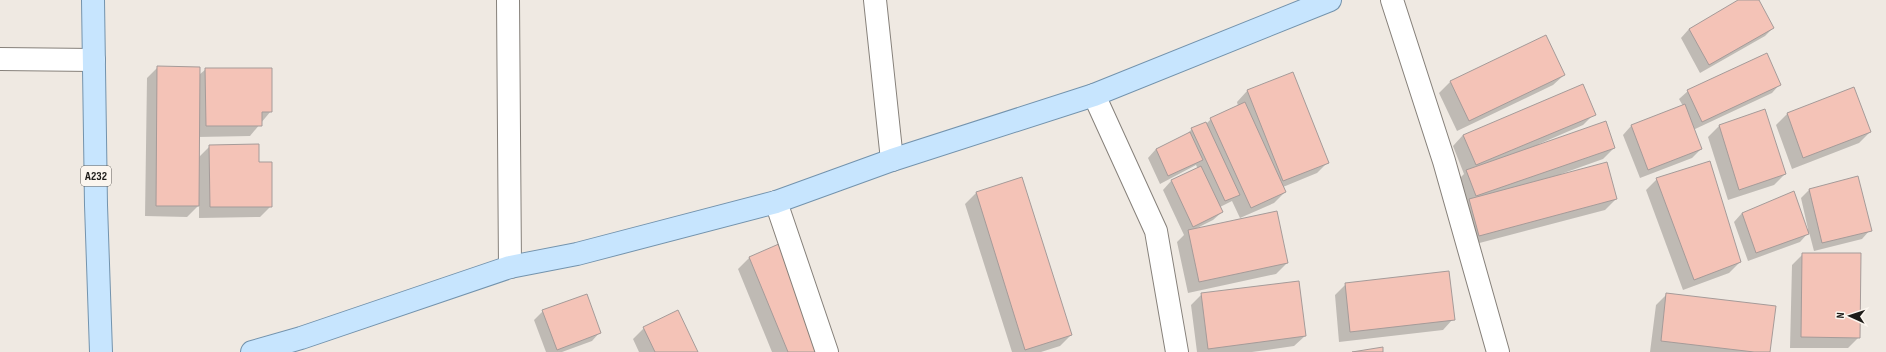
<svg xmlns="http://www.w3.org/2000/svg" width="1886" height="352" viewBox="0 0 1886 352" font-family="'Sofia Sans Condensed',sans-serif">
  <style>
    .shadow { fill: #0003 }
    .building { fill: #f4c3b7; stroke: #a59b99 }
    .lines { fill: none; stroke-linecap: round; stroke-linejoin: round }
    .minor-casing { stroke: #86807a; stroke-width: 24 }
    .major-casing { stroke: #7393ad; stroke-width: 24 }
    .minor { stroke: #fff; stroke-width: 22 }
    .major { stroke: #c7e5fe; stroke-width: 22 }
    .labels { text-anchor: middle; stroke-width: 3; stroke-linejoin: round; paint-order: stroke }
    .shield { fill: #fcf6ef; stroke: #605d58; stroke-width: 1 }
    .shield-label { font-size: 12px; font-weight: bold; fill: #1d1b18 }
  </style>
  <rect width="100%" height="100%" fill="#efe9e2"/>
  <path class="shadow" d="M1740 0H1758L1773 28 1765 36 1700 73 1681 38 1689 29Z
    M1546 36 1564 75 1553 85 1457 131 1439 93 1450 82Z
    M158 67 199 75 206 69 271 111 250 136 198 137V158L210 146 258 163 271 206 260 217 199 218V205L187 217 145 216 147 78Z
    M1293 73 1328 162 1317 173 1283 187 1285 192 1274 203 1240 218 1232 201 1220 207 1222 212 1213 220 1197 228 1287 263 1276 274 1188 293 1177 242 1184 235 1163 190 1171 181 1198 169 1196 165 1160 184 1148 158 1156 149 1185 136 1192 129 1206 124 1211 119 1238 106 1237 102 1247 91Z
    M1780 84 1772 93 1693 130 1701 149 1692 158 1640 178 1623 135 1631 126 1683 106 1679 99 1688 91Z
    M1853 88 1870 132 1859 143 1792 169 1776 125 1787 114Z
    M1765 111 1785 174 1774 185 1728 200 1708 137 1719 126Z
    M1594 114 1583 125 1539 144 1540 145 1614 148 1603 159 1561 174 1616 199 1605 210 1468 246 1456 182 1464 174 1453 146 1463 135Z
    M1858 178 1870 230 1862 239 1814 251 1809 232 1800 242 1748 261 1734 222 1742 213 1808 229 1801 198 1809 190Z
    M1657 179 1740 262 1729 273 1683 290 1646 190Z
    M976 193 1071 335 1060 346 1041 352H1012L965 204Z
    M788 242 832 352H772L738 269 749 258Z
    M1803 254 1859 337 1848 348H1790L1792 265Z
    M1346 284 1453 319 1443 330 1339 342 1335 295Z
    M1202 294 1305 336 1294 346 1252 352H1197L1191 305Z
    M1667 294 1769 352H1650L1656 305Z
    M543 311 600 332 592 341 562 352H546L534 320Z
    M644 328 697 352H639L633 339Z"/>
  <path class="building" d="M1738 0H1759L1774 28 1709 65 1689 29Z
    M1546 35 1565 75 1469 121 1450 81Z
    M1767 53 1781 85 1702 122 1687 90Z
    M157 66 200 67 199 206H156Z
    M205 68H272V112H262V126H206Z
    M1293 72 1329 163 1283 181 1247 90Z
    M1583 84 1596 115 1476 165 1463 135Z
    M1854 87 1871 132 1803 158 1787 113Z
    M1245 102 1286 192 1251 208 1210 118Z
    M1685 104 1702 149 1648 170 1631 125Z
    M1765 109 1786 174 1739 190 1719 125Z
    M1606 121 1615 148 1476 196 1466 170Z
    M1206 122 1240 195 1225 201 1191 128Z
    M1190 132 1203 160 1168 176 1156 149Z
    M259 144V162H272V207H210L209 145Z
    M1710 161 1741 262 1694 280 1656 178Z
    M1607 162 1617 199 1479 236 1469 199Z
    M1201 166 1223 212 1193 227 1171 180Z
    M1858 176 1872 231 1822 243 1809 189Z
    M1022 177 1072 335 1025 350 976 192Z
    M1794 191 1809 234 1756 253 1742 213Z
    M1277 211 1288 263 1199 282 1188 230Z
    M788 240 834 352H788L749 257Z
    M1802 253H1861L1860 338 1801 337Z
    M1449 271 1455 320 1350 332 1345 283Z
    M1299 281 1306 336 1208 349 1201 293Z
    M1666 293 1776 306 1770 352H1754L1661 341Z
    M587 294 601 333 557 350 542 310Z
    M678 310 698 352H655L643 327Z
    M1383 347V352H1352Z"/>
  <g class="lines">
    <defs>
      <path id="minor" d="M508 0 510 267
        M875 0 892 160
        M1392 0 1444 161 1498 352
        M0 59 94 60
        M1094 95 1156 231 1177 352
        M776 202 827 352"/>
      <path id="major" d="M93 0 96 205 101 352
        M252 352 301 338 510 267 577 254 776 202 892 160 1094 95 1330 0"/>
    </defs>
    <use href="#minor" class="minor-casing"/>
    <use href="#major" class="major-casing"/>
    <use href="#minor" class="minor"/>
    <use href="#major" class="major"/>
  </g>
  <g class="labels">
    <rect class="shield" x="81" y="166" width="30" height="20" rx="3"/>
    <g class="shield-label">
      <text x="96" y="180">A232</text>
    </g>
  </g>
  <g transform="translate(1850 316) rotate(273)" stroke="#fcf6ef" stroke-width="3" paint-order="stroke">
  <path d="M0-3L7 15L0 10L-7 15Z" fill="#1d1b18"/>
  <text y="-6" font-size="11" font-weight="bold" text-anchor="middle" fill="#1d1b18">N</text>
  </g>
</svg>
